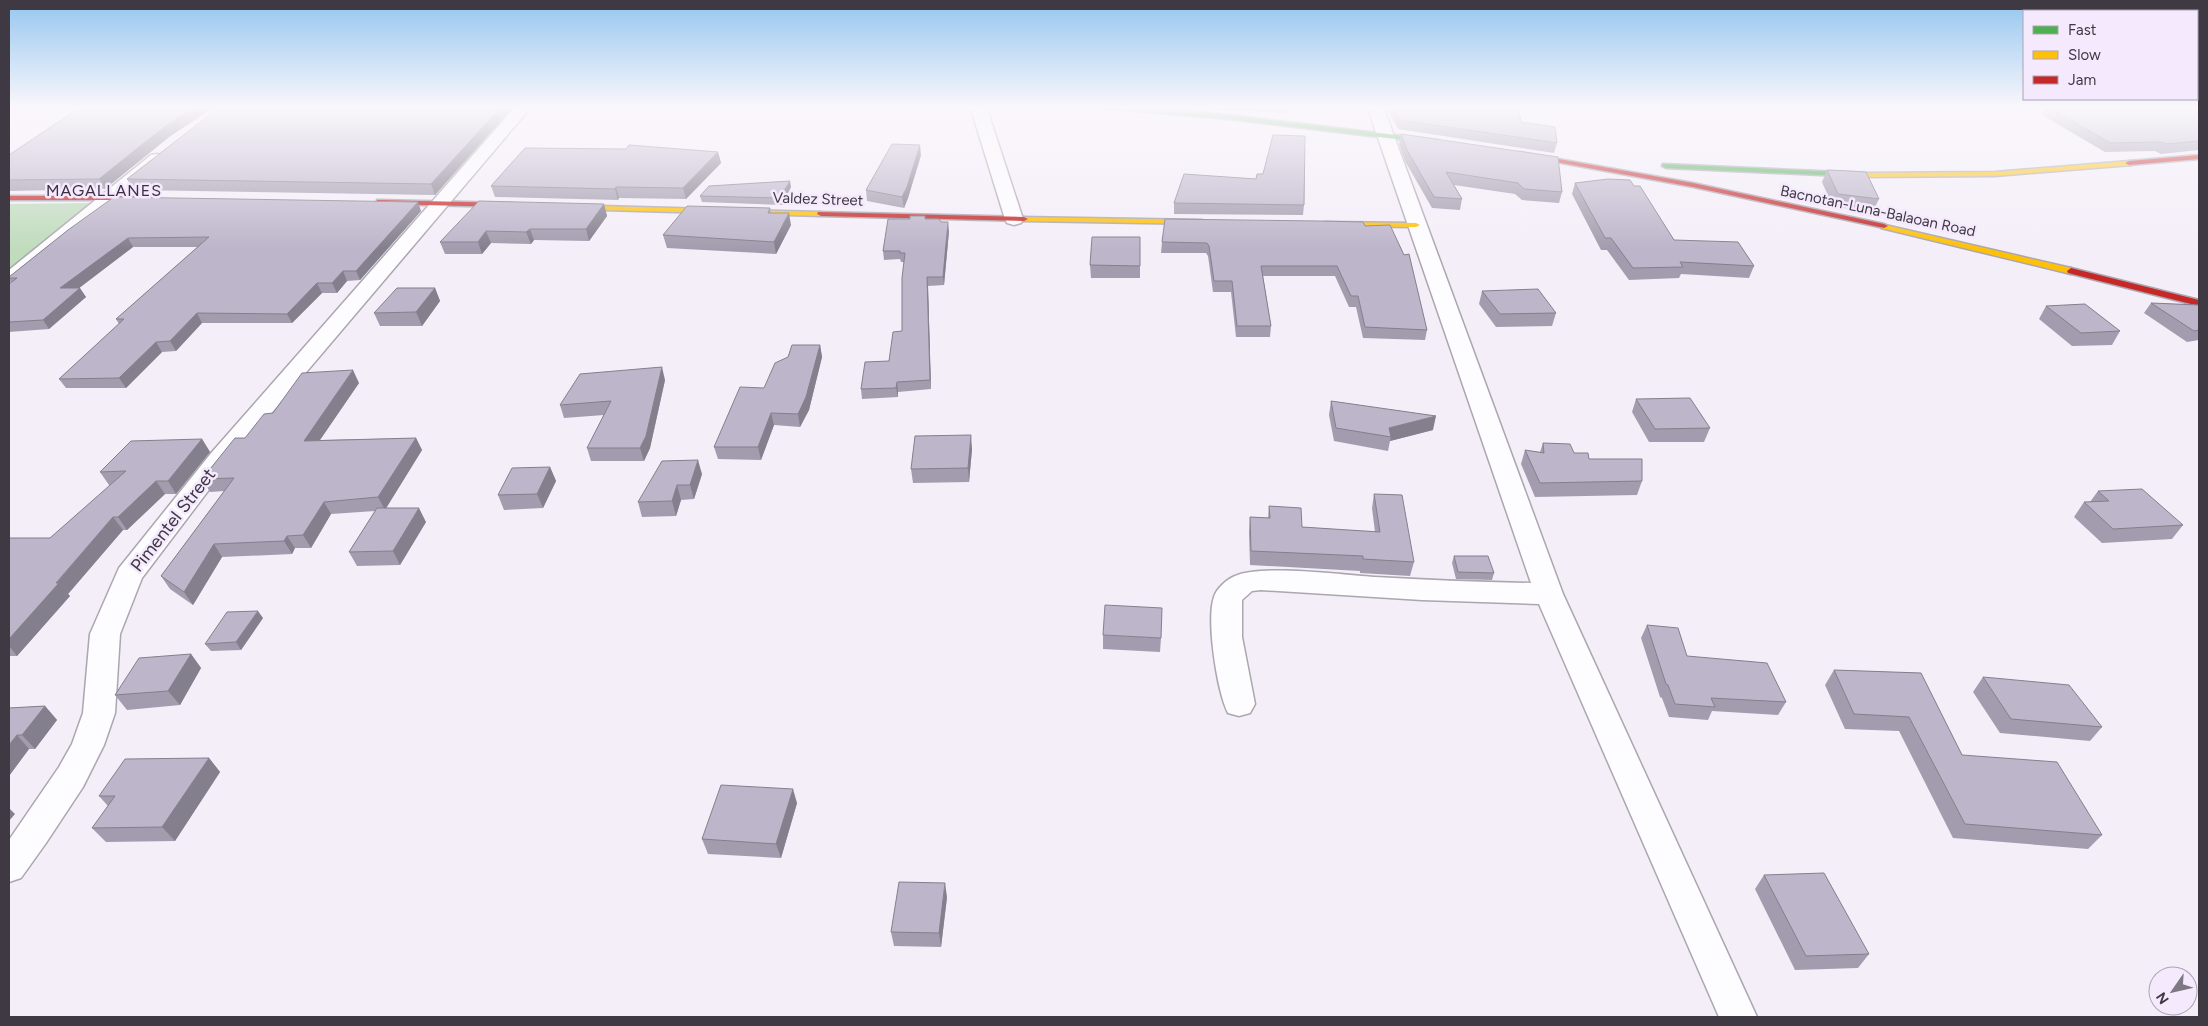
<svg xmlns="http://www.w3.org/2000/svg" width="2208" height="1026" viewBox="0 0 2208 1026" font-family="Figtree,sans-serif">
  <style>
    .green { fill: #c0dcbd }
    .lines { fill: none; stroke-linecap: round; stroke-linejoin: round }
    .street-casing { stroke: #aca6af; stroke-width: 3 }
    .fast-casing { stroke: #aca6af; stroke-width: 3 }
    .slow-casing { stroke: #aca6af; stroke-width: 3 }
    .jam-casing { stroke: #aca6af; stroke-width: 3 }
    .street { fill: #fdfcfe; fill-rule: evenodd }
    .fast { fill: #4caf50; fill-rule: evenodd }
    .slow { fill: #ffc107; fill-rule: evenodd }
    .jam { fill: #c62828; fill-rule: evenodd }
    .wall { fill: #a39cae }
    .shaded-wall { fill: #847f8d }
    .building { fill: #bdb5ca; stroke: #847f8d }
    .labels { text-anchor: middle; stroke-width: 5; stroke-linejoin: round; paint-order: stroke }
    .far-street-label { font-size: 15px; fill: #3f3943; stroke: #f5e9fd }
    .far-neighbourhood-label { font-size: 16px; letter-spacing: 1px; fill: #3c3044; stroke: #f5e9fd }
    .street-label { font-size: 18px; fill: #3f3943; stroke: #f5e9fd }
  </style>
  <rect width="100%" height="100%" fill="#f4eef8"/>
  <path class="green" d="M90 203 9 269V204Z"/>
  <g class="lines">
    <defs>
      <path id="street" d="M516 106H532L230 462 142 578 120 634 115 713 104 745 83 787 46 843 21 878 9 882V840L59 767 72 744 83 713 90 634 119 568 212 452Z
        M970 106H986L1023 219 1021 223 1014 225 1007 223 1005 219Z
        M1367 106H1383L1563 594 1757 1017H1719L1539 604 1422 600 1261 590 1252 591 1242 600V637L1255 704 1250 713 1239 716 1228 713C1217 691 1206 620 1214 597 1216 589 1227 579 1235 576 1261 564 1344 575 1375 577 1427 580 1479 582 1531 583Z
        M157 154 163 155 166 159 163 163 16 284 9 286V270L151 155Z"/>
      <path id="fast" d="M1099 106H1122L1229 115 1438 140 1442 142 1438 144 1229 119 1102 108Z
        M1663 164 1864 173 1868 175 1864 177 1666 168 1662 166Z"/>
      <path id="slow" d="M2129 161H2132V165L1995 176 1864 177 1860 175 1864 173 1995 172Z
        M565 205 821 212 825 214 821 216 568 209 564 207Z
        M1021 217 1202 220 1206 222 1202 224 1024 221H1021Z
        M1324 222 1416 223 1420 225 1416 227 1327 226 1323 224Z
        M1881 224 2071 268 2075 271 2071 274 1881 228Z"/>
      <path id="jam" d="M1520 152 1693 183 1884 224 1888 226 1884 228 1693 187 1523 156 1519 154Z
        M2199 155V159L2129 165 2125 163 2129 161Z
        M9 196H152L156 198 152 200H9Z
        M377 200 512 203 516 205 512 207 380 204H377Z
        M818 212 1024 217 1028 219 1024 221 821 216 817 214Z
        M2071 268 2199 300V306L2068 273 2067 271Z"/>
    </defs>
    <use href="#street" class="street-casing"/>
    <use href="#fast" class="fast-casing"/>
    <use href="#slow" class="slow-casing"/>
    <use href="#jam" class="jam-casing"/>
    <use href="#street" class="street"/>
    <use href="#fast" class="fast"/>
    <use href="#slow" class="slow"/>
    <use href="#jam" class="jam"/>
  </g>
  <path class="wall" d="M514 106 435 195 133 190 127 179Z
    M1210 106H1291L1289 113 1210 109Z
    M1390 106H1518L1521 122 1557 143 1554 153 1398 129 1389 112Z
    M2047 106H2199V151V150L2161 154 2155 151 2105 152 2042 115Z
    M1401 134 1562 192 1559 203 1522 200 1515 194 1454 185 1462 199 1460 210 1432 208 1405 161 1399 144Z
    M169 137 105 189 9 191V155Z
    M718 152 721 163 686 199 619 198 618 200 495 197 491 186Z
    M921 155 908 198 904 208 867 201 866 190Z
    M1827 170 1879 199 1873 211 1833 207 1822 182Z
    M1575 183 1634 186 1674 240 1754 266 1749 278 1681 274 1679 278 1629 280 1607 250H1601L1572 194Z
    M791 187 782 205 702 202 700 196Z
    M1174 203 1304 205 1303 215 1174 214Z
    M604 204 607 216 589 241 534 240 531 244 491 243 482 254H445L440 242Z
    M770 208 771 213 791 225 776 254 667 248 663 235Z
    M421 211 360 280 347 281 337 293H322L292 323H202L176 351 162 352 126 388H66L59 379 119 324 116 319 198 247H133L79 288 86 297 49 329 9 332V284L11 283 9 279V277L68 230Z
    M926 219 941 222 949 231 944 285 928 286 931 389 898 392V397L862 399 861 389 889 361 902 331 904 262H901L900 259 884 260 883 251Z
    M1319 221 1427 330 1425 340 1363 338 1356 307H1349L1335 276H1263L1271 326 1270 337H1236L1231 292H1213L1208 256 1206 253H1161L1162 242Z
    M1140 237V278H1091L1090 265Z
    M435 288 440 301 422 326H380L374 313Z
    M1482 291 1556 313 1552 326 1496 327 1479 304Z
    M2151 303 2199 305V340L2187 342 2144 313Z
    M2046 306 2120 331 2112 345 2072 346 2039 319Z
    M820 345 822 357 809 410 800 427 774 425 761 460 718 459 714 447Z
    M665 380 650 448 644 461H591L587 448 604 415 564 418 560 405Z
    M359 383 320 440 416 438 422 450 386 508 426 522 400 565 357 566 349 552 375 511 331 514 311 548H295L292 554 222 557 193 605 170 589 161 576 224 491 210 492 202 479 245 438 273 413Z
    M1636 399 1710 428 1704 442H1649L1632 412Z
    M1331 401 1433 430 1390 441 1388 451 1334 441 1329 415Z
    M202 439 210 452 176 494H165L127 530H123L68 594 70 596 17 656H9V538H50L111 485H109L100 472Z
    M1543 443 1574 453 1642 481 1637 495 1535 497 1521 464 1525 450 1540 452Z
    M972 449 969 482 913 483 911 469Z
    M550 467 556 481 543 508 504 510 498 495Z
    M702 474 694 499 681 500 676 516 642 517 638 502Z
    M2098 491 2183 525 2172 539 2102 543 2074 517 2084 502H2090Z
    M1374 494 1414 562 1410 576 1360 573V571L1250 565 1249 532 1250 517 1268 518 1269 506 1302 527 1375 532 1372 508Z
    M1454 556 1494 573 1492 580 1456 579 1452 563Z
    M263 618 241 650 211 651 205 644Z
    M1647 625 1687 656 1786 702 1778 715 1712 711 1708 720 1669 717 1662 698 1660 697 1641 638Z
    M1103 635 1161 638 1160 652 1103 649Z
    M191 654 201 668 180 705 127 710 115 695Z
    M1834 670 1921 673 1962 755 2102 835 2088 849 1953 838 1899 731 1845 729 1825 685Z
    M1983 677 2102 727 2090 741 2000 733 1973 692Z
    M45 706 57 720 35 749H29L9 776V708Z
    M209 758 220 772 175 841 106 842 92 828 108 806 99 796Z
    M797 803 781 858 708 854 702 839Z
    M1764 875 1869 954 1858 968 1795 970 1755 889Z
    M947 897 941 947 894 946 891 932Z"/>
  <path class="shaded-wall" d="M196 106H216L169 137 105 189 99 179 164 127Z
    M502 106H514L435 195 431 184Z
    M920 145 921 155 908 198 904 208 902 197Z
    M718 152 721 163 686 199 683 188Z
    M790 181 791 187 782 205 780 198Z
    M616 187 619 198 618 200 615 189Z
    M418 202 421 211 360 280 356 271Z
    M604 204 607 216 589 241 586 229Z
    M789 213 791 225 776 254 774 242Z
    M948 222 949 231 944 285 943 277Z
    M530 229 534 240 531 244 526 232Z
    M486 231 491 243 482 254 478 242Z
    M128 238 133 247 66 298 60 288Z
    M343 271 347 281 337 293 332 283Z
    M927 277 928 286 931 389 930 380Z
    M317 283 322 293 292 323 287 314Z
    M80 288 86 297 49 329 43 320Z
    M435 288 440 301 422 326 416 312Z
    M197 313 202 323 176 351 170 341Z
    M156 342 162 352 126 388 119 378Z
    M820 345 822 357 809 410 800 427 798 414Z
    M662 367 665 380 650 448 644 461 640 448Z
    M353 370 359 383 311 453 304 441Z
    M897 382 898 392V397L896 388Z
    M771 413 774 425 761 460 758 447Z
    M1436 416 1433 430 1390 441 1391 437 1389 428Z
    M971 435 972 449 969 482 968 468Z
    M416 438 422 450 385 510 378 497Z
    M202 439 210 452 176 494 168 481Z
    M698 460 702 474 694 499 690 485Z
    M550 467 556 481 543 508 537 494Z
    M156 481 165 494 127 530 118 517Z
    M677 485 681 500 676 516 672 501Z
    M324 502 331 514 311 548 303 535Z
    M419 508 426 522 400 565 393 551Z
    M113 517 123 530 68 594 70 596 17 656 9 646V639Z
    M287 536 295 548 292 554 284 541Z
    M214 544 222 557 193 605 184 592Z
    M258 611 263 618 241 650 236 642Z
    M191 654 201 668 180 705 168 691Z
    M45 706 57 720 35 749 22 735Z
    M17 735 29 749 9 776V745Z
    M209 758 220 772 175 841 162 827Z
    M793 789 797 803 781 858 776 844Z
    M9 808 15 814 9 821Z
    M945 883 947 897 941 947 939 933Z"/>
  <path class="building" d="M82 106H196L164 127 99 179 9 180V155Z
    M221 106H502L431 184 127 179Z
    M1392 106H1518L1521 122 1555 127 1557 143 1400 120Z
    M2047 106H2199V141L2166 144 2161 142 2110 143Z
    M1401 134 1558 157 1562 192 1524 189 1518 183 1446 172 1462 199 1434 197 1407 150Z
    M1273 135 1305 136 1304 205 1174 203 1184 174 1256 179 1257 174H1263Z
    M892 144 920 145 907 187 902 197 866 190Z
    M629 145 718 152 683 188 616 187 615 189 491 186 525 148 626 149Z
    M1827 170 1850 171 1866 172 1879 199 1838 194Z
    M1608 179 1630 180 1634 186H1640L1674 240 1738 242 1754 266 1680 262 1683 267 1633 268 1611 238H1605L1575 183Z
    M790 181 780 198 700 196 709 186Z
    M114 197 418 202 356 271H343L332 283H317L287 314 197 313 170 341 156 342 119 378 59 379 124 319H116L209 237 128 238 60 288H80L43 320 9 322V284L17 278H9V277L68 230Z
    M479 201 604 204 586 229H530L526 232 486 231 478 242H440Z
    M687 206 770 208 768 213H789L774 242 663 235Z
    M910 216H925V219H939L941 222H948L943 277H927L930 380 897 382 896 388 861 389 865 362 889 361 893 332 902 331V278L905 253H900V251H883L888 219H910Z
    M1165 219 1319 221 1363 222 1365 226 1390 225 1404 255 1409 254 1427 330 1365 327 1358 296H1351L1337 266H1261L1271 326H1237L1232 281H1214L1209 246 1207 243 1162 242Z
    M1092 237H1140V266L1090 265Z
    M397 288H435L416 312 374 313Z
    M1538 289 1556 313 1500 314 1482 291Z
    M2151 303 2199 305V330L2194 331Z
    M2085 304 2120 331 2081 333 2046 306Z
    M792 345H820L806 397 798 414 771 413 758 447H714L740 387 764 388 775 363 788 357Z
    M662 367 646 436 640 448H587L611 401 560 405 580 374Z
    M353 370 304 441 416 438 378 497 324 502 303 535 287 536 284 541 214 544 184 592 161 576 234 478 202 479 235 438H245L264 414 273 413 302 373Z
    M1690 398 1710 428 1655 429 1636 399Z
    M1331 401 1436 416 1389 428 1391 437 1336 428Z
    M971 435 968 468 911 469 915 436Z
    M202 439 168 481H156L118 517H113L56 583H59L9 639V538H50L126 471 100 472 131 441Z
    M1543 443 1570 444 1574 453H1588L1589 459H1642V481L1540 483 1525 450 1544 453Z
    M698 460 690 485H677L672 501 638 502 662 461Z
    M550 467 537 494 498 495 512 468Z
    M2142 489 2183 525 2113 529 2084 502 2109 501 2098 491Z
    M1374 494 1402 495 1414 562 1363 559V556L1251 551 1250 517 1270 518 1269 506 1301 508 1302 527 1380 532Z
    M377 508H419L393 551 349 552Z
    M1454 556H1488L1494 573 1458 572Z
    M1105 605 1162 608 1161 638 1103 635Z
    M258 611 236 642 205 644 227 612Z
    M1647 625 1678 628 1687 656 1767 663 1786 702 1711 698 1715 707 1675 704 1668 685 1666 684Z
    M191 654 168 691 115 695 139 658Z
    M1834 670 1921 673 1962 755 2057 762 2102 835 1965 824 1909 717 1854 714Z
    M1983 677 2069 685 2102 727 2011 719Z
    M45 706 22 735H17L9 745V708Z
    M209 758 162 827 92 828 115 796H99L125 759Z
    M721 785 793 789 776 844 702 839Z
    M1824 873 1869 954 1806 956 1764 875Z
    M899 882 945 883 939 933 891 932Z"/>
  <linearGradient id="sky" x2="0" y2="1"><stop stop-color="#94c6ef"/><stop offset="0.43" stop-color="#faf7fc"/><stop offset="1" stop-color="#faf7fc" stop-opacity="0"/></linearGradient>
  <rect width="2208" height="249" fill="url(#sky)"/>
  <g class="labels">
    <g class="far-street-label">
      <text transform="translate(818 199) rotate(2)" y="5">Valdez Street</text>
      <text transform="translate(1878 211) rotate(12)" y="5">Bacnotan-Luna-Balaoan Road</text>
    </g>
    <g class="far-neighbourhood-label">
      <text x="104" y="196">MAGALLANES</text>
    </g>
    <g class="street-label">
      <text transform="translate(173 520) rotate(-52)" y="6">Pimentel Street</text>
    </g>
  </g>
  <rect width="2208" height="1026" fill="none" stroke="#3f3943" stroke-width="20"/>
  <rect x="2023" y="10" width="175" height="90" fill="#f5e9fd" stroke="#aca3b3"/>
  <rect x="2033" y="26" width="25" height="8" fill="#4caf50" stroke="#aca3b3"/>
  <text x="2068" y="35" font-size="15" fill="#3f3943">Fast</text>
  <rect x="2033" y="51" width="25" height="8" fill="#ffc107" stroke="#aca3b3"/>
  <text x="2068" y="60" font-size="15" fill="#3f3943">Slow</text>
  <rect x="2033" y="76" width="25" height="8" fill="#c62828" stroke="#aca3b3"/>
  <text x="2068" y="85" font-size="15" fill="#3f3943">Jam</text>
  <g transform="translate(2173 991) rotate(236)"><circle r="24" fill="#f5e9fd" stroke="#aca3b3"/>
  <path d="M0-4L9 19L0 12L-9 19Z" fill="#7e7882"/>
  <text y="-8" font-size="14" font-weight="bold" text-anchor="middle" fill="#3f3943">N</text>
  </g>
</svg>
